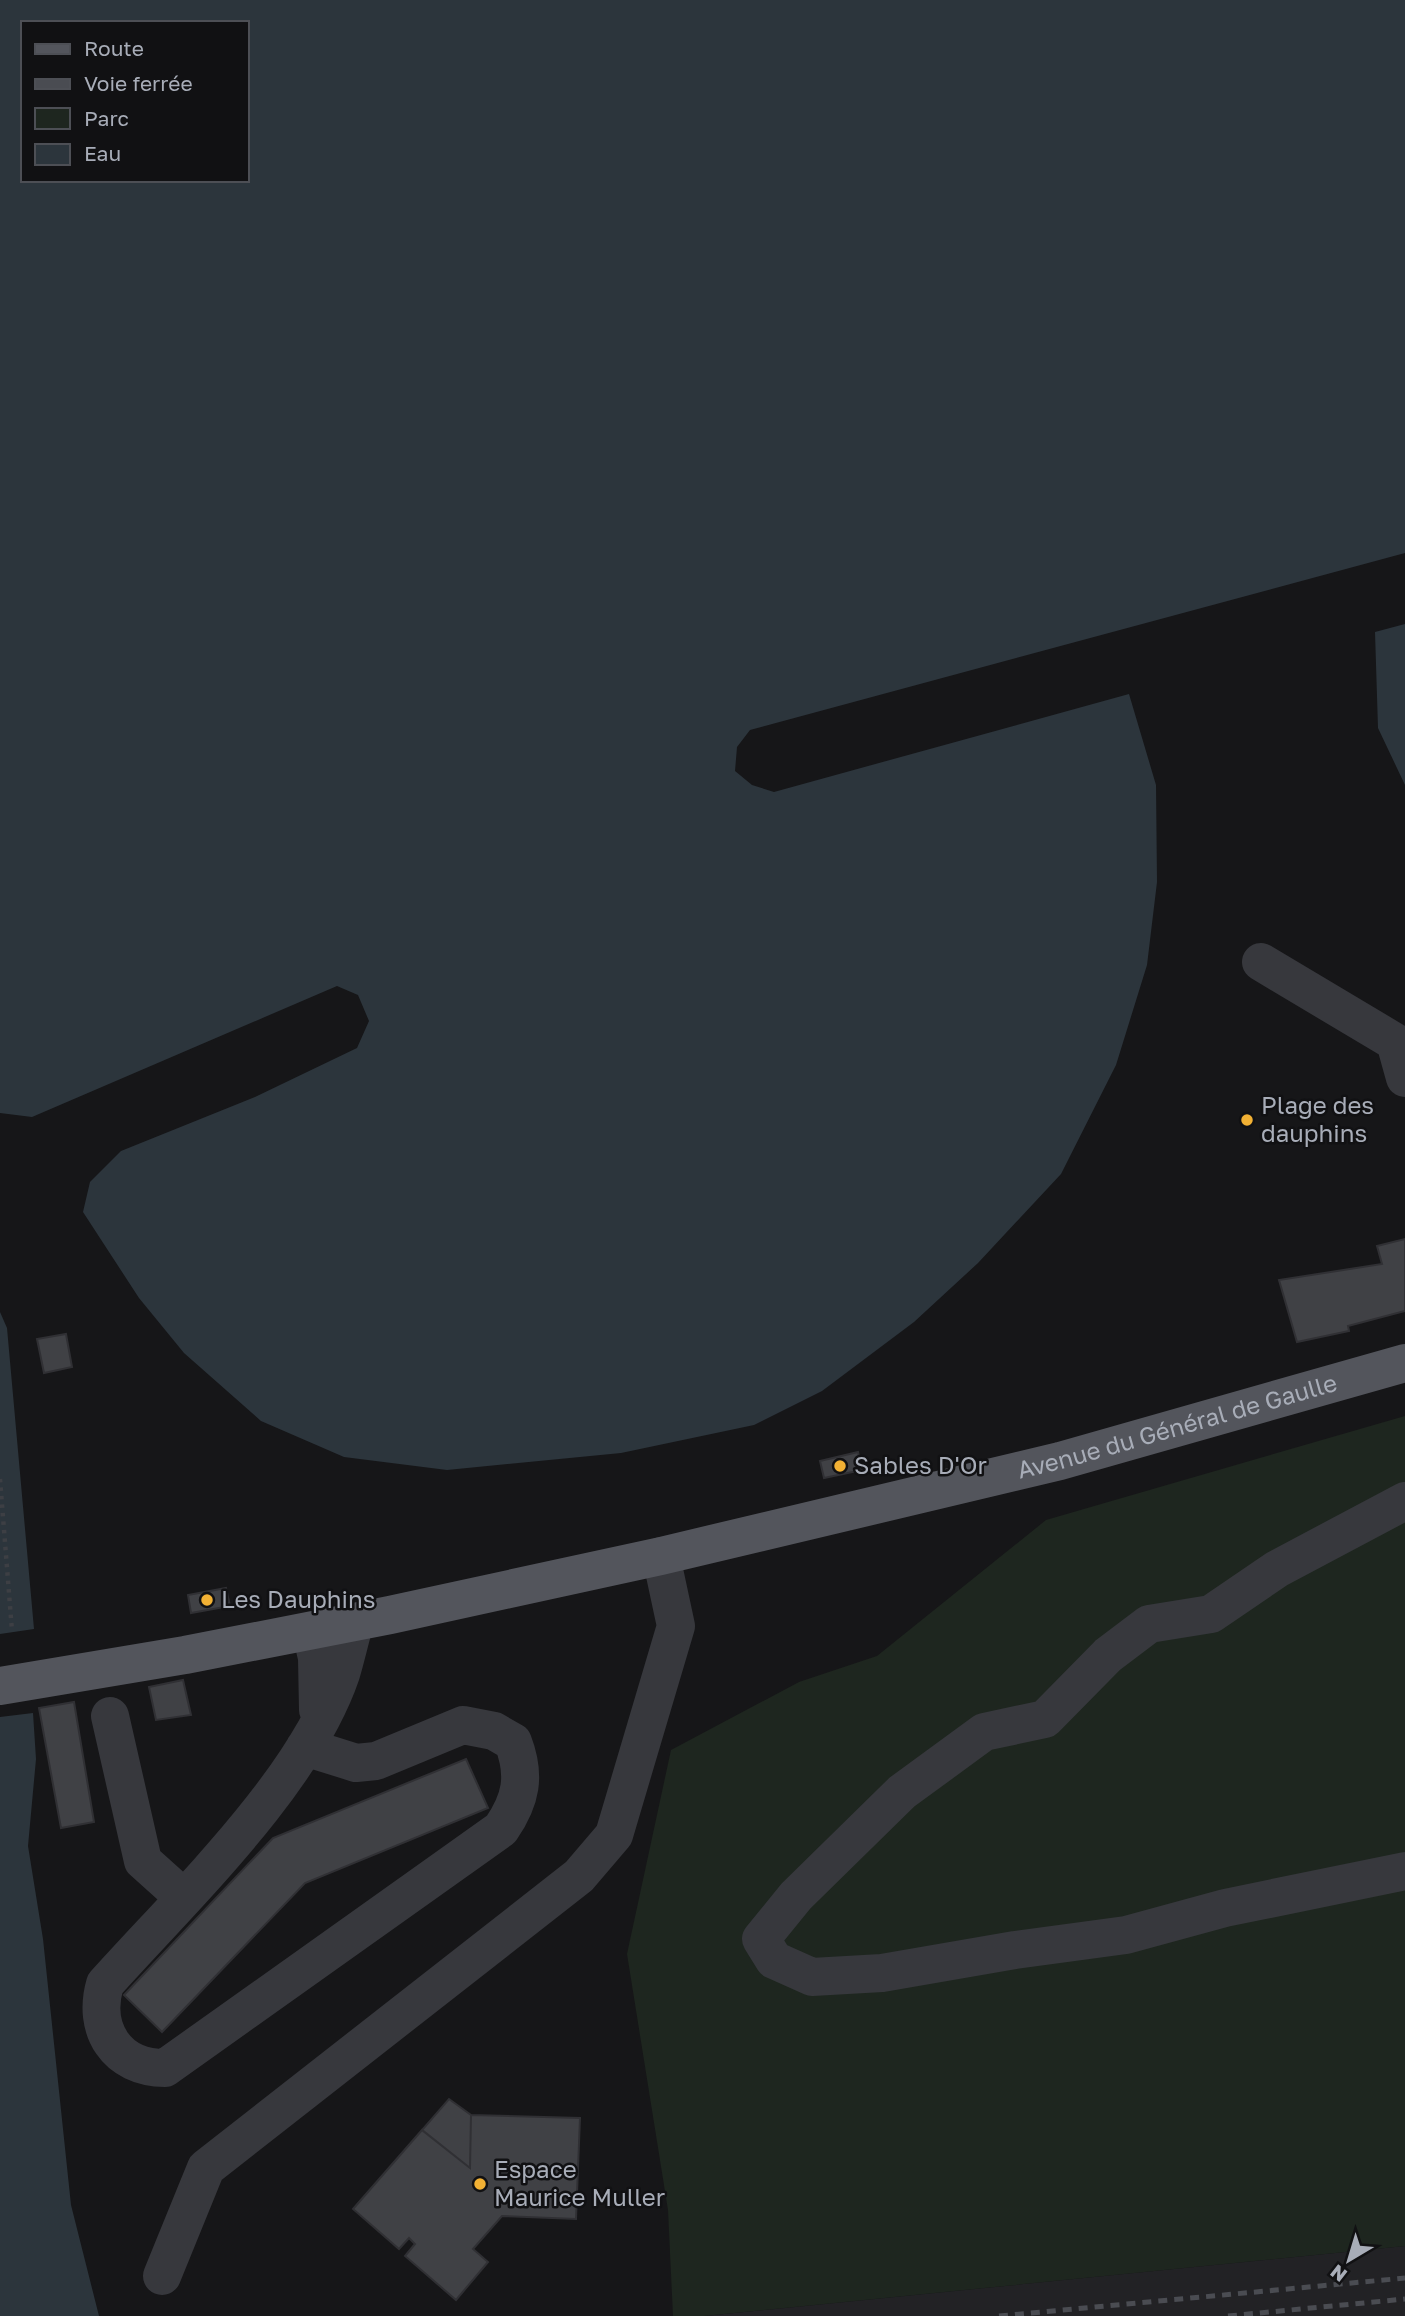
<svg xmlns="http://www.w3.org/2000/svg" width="1405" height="2316" viewBox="0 0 1405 2316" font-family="'Golos Text',sans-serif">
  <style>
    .built { fill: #222225 }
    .green { fill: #1e261f }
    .water { fill: #2c353c; fill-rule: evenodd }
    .building { fill: #404145; stroke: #303034; stroke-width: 2 }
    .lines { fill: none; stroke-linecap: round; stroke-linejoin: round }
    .path { stroke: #3d3f44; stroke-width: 4.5; stroke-dasharray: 3.5 5; stroke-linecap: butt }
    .minor { stroke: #37383d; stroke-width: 38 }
    .major { stroke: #53555c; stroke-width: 38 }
    .rail { stroke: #4a4c52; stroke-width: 5; stroke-dasharray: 9 7; stroke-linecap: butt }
    .poi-dot { fill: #f2b134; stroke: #111113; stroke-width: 2.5 }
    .labels { text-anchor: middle; stroke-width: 5; stroke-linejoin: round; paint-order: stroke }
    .poi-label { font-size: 24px; fill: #a8adb8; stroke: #111113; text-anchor: start }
    .street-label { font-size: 24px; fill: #a8adb8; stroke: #111113 }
  </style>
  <rect width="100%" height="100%" fill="#161618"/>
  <path class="built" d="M1405 2246V2316H704Z"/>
  <path class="green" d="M1405 1416V2246L704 2316H673L668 2210 627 1954 671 1750 799 1682 877 1656 1046 1520Z"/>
  <path class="water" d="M0 0H1405V553L750 730 737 747 735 771 752 785 774 792 1129 694 1156 785 1157 882 1147 965 1116 1065 1061 1174 978 1263 914 1322 822 1391 754 1425 621 1453 447 1470 344 1457 261 1421 184 1353 139 1298 83 1212 90 1182 121 1151 255 1097 357 1048 369 1021 358 995 337 986 32 1117 0 1113ZM23 23H247V180H23Z
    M1405 624V785L1378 728 1375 632Z
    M0 1312 7 1328 34 1629 0 1634Z
    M33 1713 36 1759 28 1846 43 1939 71 2205 99 2316H0V1717Z"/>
  <path class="building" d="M1405 1239V1311L1348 1326 1349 1331 1297 1342 1279 1280 1382 1264 1377 1246Z
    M66 1334 72 1367 44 1373 37 1339Z
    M858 1452 862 1470 824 1478 820 1461Z
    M226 1588 230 1606 191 1613 188 1595Z
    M183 1680 191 1715 156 1720 149 1687Z
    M74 1702 94 1822 61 1828 39 1708Z
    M466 1759 488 1808 305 1883 162 2032 124 1995 273 1838Z
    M449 2099 471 2115 470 2168 422 2130Z
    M471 2115 580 2118 576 2219 502 2216 473 2249 488 2262 456 2300 405 2256 415 2244 409 2238 399 2249 353 2209 422 2130 470 2168Z"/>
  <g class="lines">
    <path class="path" d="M0 1479 12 1631"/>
    <path class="minor" d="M1261 962 1395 1042 1405 1078
      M1405 1501 1277 1569 1211 1614 1149 1624 1108 1655 1045 1719 984 1732 902 1792 796 1896 761 1939 774 1960 812 1977 882 1973 1015 1950 1126 1935 1225 1908 1405 1871
      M311 1631 317 1658 318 1710
      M110 1716 143 1861 183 1897
      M305 1747 356 1763 376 1761 463 1725 494 1731 513 1742C526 1776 521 1800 501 1829L165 2068C116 2068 92 2029 105 1984 182 1898 304 1783 341 1674 346 1657 350 1639 355 1622
      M162 2276 206 2168 579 1876 614 1835 676 1626 661 1556"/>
    <path class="major" id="s1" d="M0 1686 185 1655 390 1615 661 1556 1060 1461 1405 1363"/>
    <path class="rail" d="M999 2316 1405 2278
      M1228 2316 1405 2299"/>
  </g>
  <g class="poi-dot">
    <circle cx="1247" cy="1120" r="7"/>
    <circle cx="840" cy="1466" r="7"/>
    <circle cx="207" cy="1600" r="7"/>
    <circle cx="480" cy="2184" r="7"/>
  </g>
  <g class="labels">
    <g class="poi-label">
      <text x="1261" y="1114">Plage des<tspan x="1261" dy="28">dauphins</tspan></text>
      <text x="854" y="1474">Sables D'Or</text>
      <text x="221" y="1608">Les Dauphins</text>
      <text x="494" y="2178">Espace<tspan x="494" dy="28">Maurice Muller</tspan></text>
    </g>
    <g class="street-label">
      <text dy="8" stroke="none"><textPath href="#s1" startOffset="1206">Avenue du Général de Gaulle</textPath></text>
    </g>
  </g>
  <rect x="21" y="21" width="228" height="161" fill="#111113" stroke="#4d4f55" stroke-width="2"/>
  <rect x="35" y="44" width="35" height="10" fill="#53555c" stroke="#4d4f55" stroke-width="2"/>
  <text x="84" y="56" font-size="21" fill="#a8adb8">Route</text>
  <rect x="35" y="79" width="35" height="10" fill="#4a4c52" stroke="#4d4f55" stroke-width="2"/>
  <text x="84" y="91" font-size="21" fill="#a8adb8">Voie ferrée</text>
  <rect x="35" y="108" width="35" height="21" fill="#1e261f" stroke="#4d4f55" stroke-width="2"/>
  <text x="84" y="126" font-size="21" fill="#a8adb8">Parc</text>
  <rect x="35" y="144" width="35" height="21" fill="#2c353c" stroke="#4d4f55" stroke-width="2"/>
  <text x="84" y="161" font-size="21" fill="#a8adb8">Eau</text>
  <g transform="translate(1349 2260) rotate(218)" stroke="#111113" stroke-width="5" paint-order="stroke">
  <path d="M0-5L12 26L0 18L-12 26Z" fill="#a8adb8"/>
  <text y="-10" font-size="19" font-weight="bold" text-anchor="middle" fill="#a8adb8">N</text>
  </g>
</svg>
